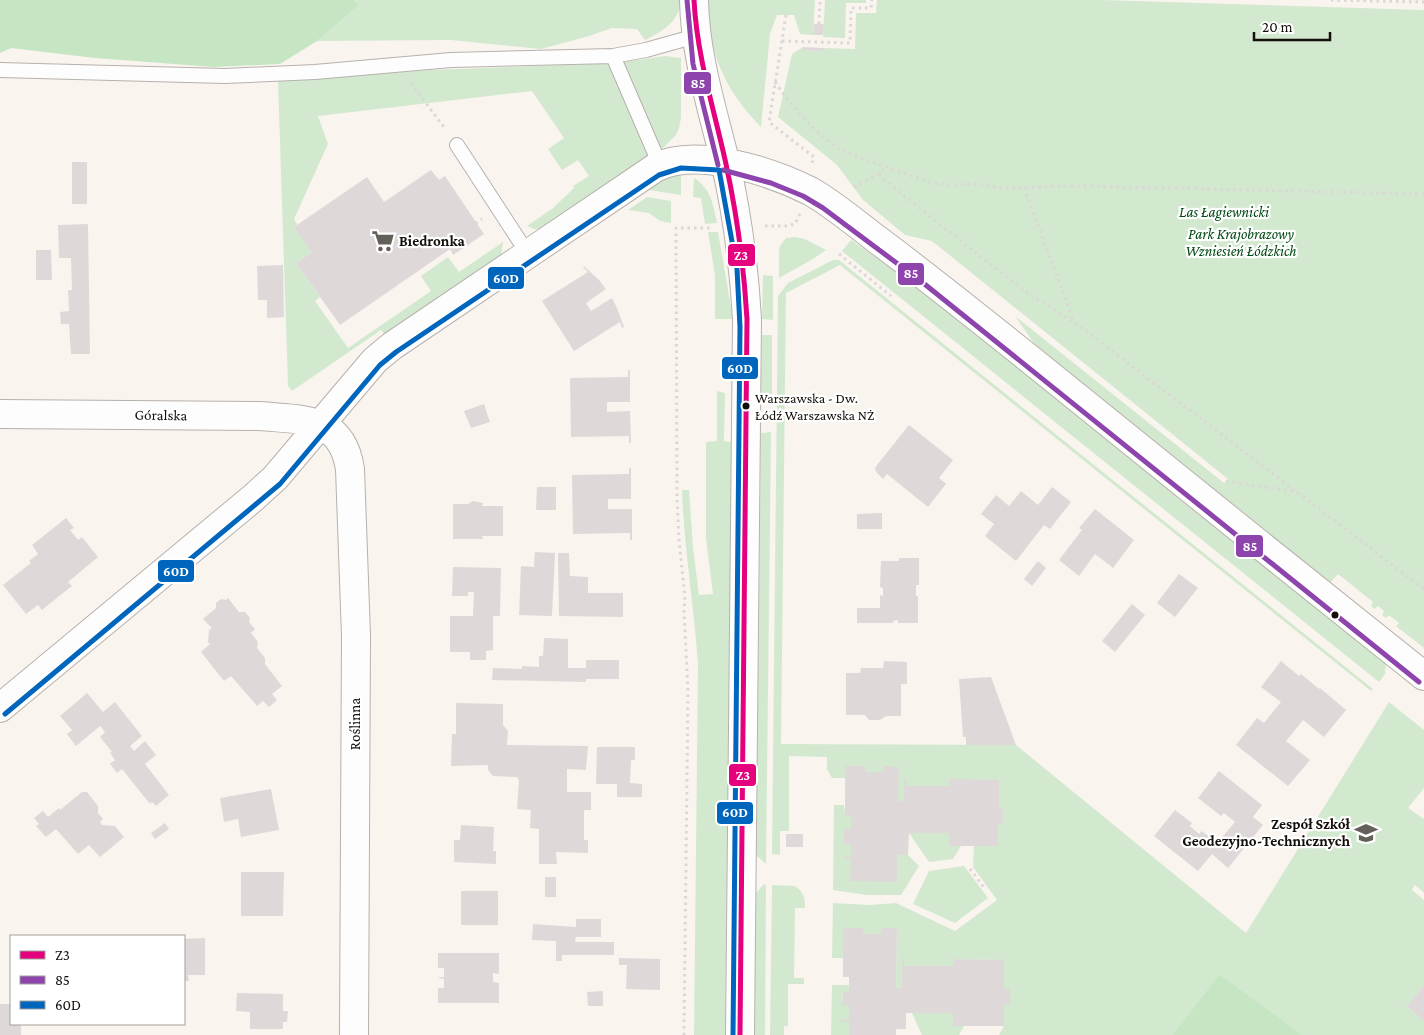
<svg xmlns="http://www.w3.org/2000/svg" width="1424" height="1035" viewBox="0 0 1424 1035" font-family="'Crimson Pro',serif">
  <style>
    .green { fill: #d2e9cf }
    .forest { fill: #c6e5c2 }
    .building { fill: #ded8d8 }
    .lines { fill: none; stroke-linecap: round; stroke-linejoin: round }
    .lane-casing { stroke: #b7b1ac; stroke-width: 16 }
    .street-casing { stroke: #b7b1ac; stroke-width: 30 }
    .secondary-casing { stroke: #b7b1ac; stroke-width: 30 }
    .path { stroke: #dad7d6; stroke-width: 3; stroke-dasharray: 2.5 4; stroke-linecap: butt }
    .lane { stroke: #fefdfd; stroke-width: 14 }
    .street { stroke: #fefdfd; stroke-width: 28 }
    .secondary { stroke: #fefdfd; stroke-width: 28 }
    .bus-1-casing { stroke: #fff; stroke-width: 9 }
    .bus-2-casing { stroke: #fff; stroke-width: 9 }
    .bus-3-casing { stroke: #fff; stroke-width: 9 }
    .bus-1 { stroke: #e5007d; stroke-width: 5 }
    .bus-2 { stroke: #8e44ad; stroke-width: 5 }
    .bus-3 { stroke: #0065bd; stroke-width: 5 }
    .bus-dot { fill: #150f0a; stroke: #fff; stroke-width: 2 }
    .labels { text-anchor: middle; stroke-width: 4.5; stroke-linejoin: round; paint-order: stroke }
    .bus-label { font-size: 14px; fill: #150f0a; stroke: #fff; text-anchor: start }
    .park-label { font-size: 15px; font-style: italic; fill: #014912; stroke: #fff }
    .poi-label { font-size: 15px; font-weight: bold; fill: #150f0a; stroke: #fff; text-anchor: start }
    .street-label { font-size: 15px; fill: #150f0a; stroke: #fff }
    .line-badge { stroke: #fff; stroke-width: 2 }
    .badge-label { font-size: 14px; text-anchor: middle; font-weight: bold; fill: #fff }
  </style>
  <rect width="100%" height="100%" fill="#faf4ef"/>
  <path class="green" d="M353 0H681C680 21 662 32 645 40L637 29 612 28 589 36 541 49 451 40 317 41 359 5Z
    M706 0H815L813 35 800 34 794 15H777L770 34 761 127C723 88 710 54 706 0Z
    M825 0H866V3H846L845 38 823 37Z
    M877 0H1101L1424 10V648L1396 626 1399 623 1389 615 1386 618 1382 615 1384 611 1378 606 1374 609 1371 606 1373 602 1338 574 1330 583 1038 349 1015 316 1224 483 1228 479 932 241 905 235 863 200 837 165 778 117 792 54 803 47V50L822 51 823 48 855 49 856 13H876Z
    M665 56 681 58V118L679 128 676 135 660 151 622 62Z
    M610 63 651 158 543 229H534L527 226 553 208 574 188 573 186 589 176 578 160 562 170 548 149 564 138 532 91 318 116 328 144 294 219 297 224 295 227 312 252 296 263 320 297 315 301 348 348 431 291 421 276 448 257 459 272 503 242 501 256 386 337 381 330 292 391 288 386 278 81 430 70Z
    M681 174V195L642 189 659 178Z
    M694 178C711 189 713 204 717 223L705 224 701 198 693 197Z
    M647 197 671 201V223L660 221 649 213 628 210Z
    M708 232H718L733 319H715V275Z
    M795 237 805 239 826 250 813 259 779 278V251L780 246 786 238Z
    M851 240 918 287 1386 663 1385 674 1379 682 842 251Z
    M833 260H839L1373 689 1371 691 840 265 786 293 781 744 1016 745 1246 933 1389 702 1424 730V788L1408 808 1424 819V893L1415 885 1412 890 1424 900V985L1408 1005H1405L1424 1021V1035H999L1004 1026V1005H1010V989H1004V960L954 959V966H904V959H902V988H896L897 929 882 934H863V928H843V958H832L833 903 869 905 896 903 955 931 997 900 973 867 974 846H998V824H1003V809H999L950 786H906V779H904V801H898V767H884V772H865V766H845V778H832L827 769V757L789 756V831H780V855L772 854 778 296 788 283Z
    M763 275 773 276V320L762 319Z
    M762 335H772V394H761Z
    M717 391 725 393 724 441 732 442 725 1035H694L698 664C694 606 684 548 682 490H689L693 548 699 595 713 594 706 539V442L717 441Z
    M771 432 766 864 756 855 761 433Z
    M834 805H844L845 815H851V830H844L851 844V857H844V859H851V881H897V855H908L919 866 901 895H867L833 890Z
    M909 833H949L961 846 953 859 929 862Z
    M964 866 988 898 955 923 913 904 929 871Z
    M764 884 766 885 765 1035H754L756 893Z
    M772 885 795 886C804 892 805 898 805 908H795L794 978H804V984H788V1026H784V1035H770Z
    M832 985H849V992H843L842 1005H849V1020H842L849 1022V1035H831Z
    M912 1013H953L964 1026 959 1035H922Z"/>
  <path class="forest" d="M0 0H353L359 5 317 41 280 64 214 67 95 58 11 48 0 53Z
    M1219 975H1220L1302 1035H1173Z"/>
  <path class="building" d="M814 24H824L823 35H813Z
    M803 47 823 48V51L803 50Z
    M72 162H87V204H72Z
    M431 170 439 180 445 176 484 234 453 255 450 249 340 325 296 263 312 252 294 227 367 177 384 202Z
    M88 224 90 354H71L69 324H61L60 312 69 311 68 290H72L71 258H59L58 225Z
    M36 250H51L52 280H36Z
    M283 265 284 317 267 318V300H258L257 266Z
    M584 266 599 280 606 289 586 303 591 311 612 298 617 308 624 327 622 328 620 322 574 351 542 301 588 272 583 267Z
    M628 370H630V402H607V412L630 411 631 443H629V436L571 437 570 378 628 377Z
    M484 404 490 422 471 428 464 411Z
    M909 425 953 460 939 478 946 484 928 507 887 474 883 479 877 473 875 469 877 465Z
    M629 468H631V499H608V509H632V540H630V533L573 534 572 475 629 474Z
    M537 487H556V510H536Z
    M1052 487 1071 502 1050 529 1044 525 1016 561 985 536 994 524 981 514 996 495 1009 506 1021 491 1038 505Z
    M473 501 483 503 482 506H503V536H482L483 539H453V504H468Z
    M1095 509 1134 540 1113 568 1095 554 1079 576 1059 560 1082 530 1079 528Z
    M882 513V529H857V514Z
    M66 518 74 528 70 530 78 540 82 537 98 557 68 582 72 586 58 597 42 610 38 605 26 614 3 585 31 563 29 561 38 554 32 545Z
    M535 552 555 553 552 616 519 615 521 566 534 567Z
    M558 553H569L570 576 588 577V593H623V617L559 616Z
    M899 558H919V585H916V596H918V623H898V620L893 621V623H857V608H880V595L883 596V588L880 587 881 561H899Z
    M1038 561 1046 568 1032 586 1024 579Z
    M453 567 501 568 500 616H493V650L486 651V660H470V652H450V616H473L474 592H468V596H452Z
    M1179 574 1198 588 1175 617 1157 603Z
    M228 598 239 612H245L250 618 249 622 255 629 251 633 258 642 257 648 265 658V664L282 686 272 694 277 700 269 707 263 701 257 706 231 676 224 681 201 652 210 644 208 642 209 630 212 628 203 619 216 608V603L221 599 226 600Z
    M1132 604 1145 615 1115 652 1102 641Z
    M544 638 568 639V668H586V660H619V679H586V682L492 680 493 668 522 669V666L539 667V656H543Z
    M884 661 907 662V684H901V716H886L880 720H869L865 715H846V673H860L861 668H883Z
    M1281 661 1299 676 1301 674 1319 689 1320 688 1346 710 1324 737 1303 720 1286 741 1310 760 1288 786 1236 745 1257 718 1264 723 1281 702 1261 687Z
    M991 677 1016 745H966V737H963L959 679Z
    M87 693 103 712 115 702 142 736 130 746 134 751 145 741 156 755 145 764 169 795 156 806 152 802 150 804 122 769 117 773 110 764 115 760 110 753 112 752 100 737 105 732 100 726 76 746 67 734 72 730 60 716Z
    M456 703 503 704V725L508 731 507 745 588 746 586 770 567 769V792H591V810H584V840H588V853L556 852 557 864H539V829L530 828 531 810 517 809 519 780 517 777 493 776 488 770V765L451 766 452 734H456Z
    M597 747H635V760H631L630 783 642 784V797H617V784H596Z
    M845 766H865V772H884V766L899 767 898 801H904V779H906V786H950V779L999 780V809H1003V824H998V846H949V833H909L908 855H897V882L850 881 851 859H844V857H851V844H844V829L851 830V815H845Z
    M1219 771 1262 805 1253 817 1263 825 1228 868 1212 854 1198 871 1154 836 1175 810 1192 823 1190 826 1199 834 1202 831 1217 843 1235 822 1224 813 1221 816 1198 798Z
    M271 789 279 830 241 837 238 819 224 822 220 798Z
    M82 792H87L98 806V813L103 819 100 822 102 825 115 826 124 837 100 857 89 845 78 854 56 829 46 837 36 826 39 824 34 818 43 811 48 817 59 808 60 810Z
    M165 823 169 829 155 839 151 833Z
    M461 825 494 827 493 851H496V864L454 862V840H460Z
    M786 834H803V847H786Z
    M241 872H284L283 916H241Z
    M545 877H556V897H545Z
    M461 891H498V925H461Z
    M576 919H601V937H576L575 942H614V955H562V961H556V941L532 940 533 924 576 927Z
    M843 928H863V934H882V928H897L896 988H902V959H904V966H954V959L1004 960V989H1010V1005H1004V1026H953V1013H906V1029H896V1035H849V1022H842V1020H849V1005H842L843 992H849V977H843Z
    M205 938V975H188L189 981H184V939Z
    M438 953H499V974L493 973V982L499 983V1003H438V988H444V979L439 978V977H444V968H438Z
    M619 958 660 959V990L626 989 627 965H619Z
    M1424 985V1021L1405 1005 1406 1004 1408 1005Z
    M603 991V1006H588L587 992Z
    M237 993 283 994V1011H288L287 1022H283V1029H250V1012L236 1011Z
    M0 1004H11V1024H21V1035H0Z"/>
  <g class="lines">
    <defs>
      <path id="lane" d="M613 56 660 165
        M0 70 225 76 315 72 451 60 613 56 646 50 696 36
        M457 145 528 254"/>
      <path id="street" d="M0 414 260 416C303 420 342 416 350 469L356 636 354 1035
        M0 708 253 498 275 478 375 360 392 346 655 168C695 146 772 172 810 191 833 204 854 222 875 238 925 275 973 314 1021 352 1155 460 1289 569 1424 676"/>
      <path id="secondary" d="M694 0C695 55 712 108 725 161 737 213 744 266 747 319L740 1035"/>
    </defs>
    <use href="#lane" class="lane-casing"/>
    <use href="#street" class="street-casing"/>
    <use href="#secondary" class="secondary-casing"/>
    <path class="path" d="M1331 0 1424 2
      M786 15 769 122 814 157 812 164
      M819 24 820 0
      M782 41 850 43 851 8H871L872 0
      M775 82C793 108 816 134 842 151L932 183 949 185 977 184 1002 188 1077 186 1424 194
      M411 83 446 130
      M879 174 898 191 1027 293 1074 322 1424 589
      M854 187 879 174 887 167
      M1024 188 1074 322
      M765 226H787L795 224 800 214
      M470 227 482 219
      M839 254 891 296
      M1226 481 1297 492
      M970 869 985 889
      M684 1035 688 690 684 612 685 597 679 540 677 499 676 228H711"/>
    <use href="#lane" class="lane"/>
    <use href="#street" class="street"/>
    <use href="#secondary" class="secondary"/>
    <defs>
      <path id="bus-1" d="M694 0C697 57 714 109 726 164 737 215 744 267 747 319L740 1035"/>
      <path id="bus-2" d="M687 0 693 64 718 165
        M723 170 771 183 803 196 823 208 922 282 1419 682"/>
      <path id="bus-3" d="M5 714 280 484 380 365 396 352 659 175 681 168 719 170 737 269 740 327 733 1035"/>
    </defs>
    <use href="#bus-1" class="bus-1-casing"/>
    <use href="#bus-2" class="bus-2-casing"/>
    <use href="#bus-3" class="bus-3-casing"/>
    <use href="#bus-1" class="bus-1"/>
    <use href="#bus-2" class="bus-2"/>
    <use href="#bus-3" class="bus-3"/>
  </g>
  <defs>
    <symbol id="supermarket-bare" viewBox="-9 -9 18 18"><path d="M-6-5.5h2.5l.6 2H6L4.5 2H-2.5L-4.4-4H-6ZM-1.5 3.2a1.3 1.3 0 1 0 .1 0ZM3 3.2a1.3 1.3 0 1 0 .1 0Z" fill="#655f5a" stroke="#fff" stroke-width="2.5" paint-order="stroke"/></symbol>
    <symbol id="school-bare" viewBox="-9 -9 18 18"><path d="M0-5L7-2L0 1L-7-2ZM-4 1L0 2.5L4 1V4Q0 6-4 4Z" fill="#655f5a" stroke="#fff" stroke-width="2.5" paint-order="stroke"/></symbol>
  </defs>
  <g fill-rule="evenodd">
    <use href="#supermarket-bare" x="367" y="225" width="32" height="32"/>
    <use href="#school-bare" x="1350" y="817" width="32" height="32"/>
  </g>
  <g class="bus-dot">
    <circle cx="746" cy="406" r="4.5"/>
    <circle cx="1335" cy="615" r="4.5"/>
  </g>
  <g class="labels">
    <g class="bus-label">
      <text x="755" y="403">Warszawska - Dw.<tspan x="755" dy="17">Łódź Warszawska NŻ</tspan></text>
    </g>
    <g class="park-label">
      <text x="1224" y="217">Las Łagiewnicki</text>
      <text x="1241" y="239">Park Krajobrazowy<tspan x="1241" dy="17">Wzniesień Łódzkich</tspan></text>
    </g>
    <g class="poi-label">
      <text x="399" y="246">Biedronka</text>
      <text x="1350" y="829" text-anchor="end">Zespół Szkół<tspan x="1350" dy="17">Geodezyjno-Technicznych</tspan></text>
    </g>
    <g class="street-label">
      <text transform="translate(161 415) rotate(1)" y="5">Góralska</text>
      <text transform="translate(355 724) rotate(-90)" y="5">Roślinna</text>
    </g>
  </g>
  <g class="line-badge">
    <rect x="683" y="71" width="29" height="24" rx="5" fill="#8e44ad"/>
    <rect x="727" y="243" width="29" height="24" rx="5" fill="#e5007d"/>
    <rect x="897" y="262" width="28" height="24" rx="5" fill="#8e44ad"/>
    <rect x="487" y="266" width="38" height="24" rx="5" fill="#0065bd"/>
    <rect x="721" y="356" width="38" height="24" rx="5" fill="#0065bd"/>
    <rect x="1235" y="534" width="29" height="24" rx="5" fill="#8e44ad"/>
    <rect x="157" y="559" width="38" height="24" rx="5" fill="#0065bd"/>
    <rect x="728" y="763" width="29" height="24" rx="5" fill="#e5007d"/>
    <rect x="716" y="801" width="38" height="24" rx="5" fill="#0065bd"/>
  </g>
  <g class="badge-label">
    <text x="698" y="88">85</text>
    <text x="741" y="260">Z3</text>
    <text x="911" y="278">85</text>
    <text x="506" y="283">60D</text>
    <text x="740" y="373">60D</text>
    <text x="1250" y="551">85</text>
    <text x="176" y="576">60D</text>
    <text x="743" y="780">Z3</text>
    <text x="735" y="817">60D</text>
  </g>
  <rect x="10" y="935" width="175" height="90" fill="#ffffff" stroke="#a19f9d"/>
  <rect x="20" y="951" width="25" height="8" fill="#e5007d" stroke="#a19f9d"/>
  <text x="55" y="960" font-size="15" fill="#150f0a">Z3</text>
  <rect x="20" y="976" width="25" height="8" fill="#8e44ad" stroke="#a19f9d"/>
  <text x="55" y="985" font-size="15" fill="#150f0a">85</text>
  <rect x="20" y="1001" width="25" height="8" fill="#0065bd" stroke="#a19f9d"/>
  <text x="55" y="1010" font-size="15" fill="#150f0a">60D</text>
  <path d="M1254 32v8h76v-8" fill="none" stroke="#150f0a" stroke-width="2.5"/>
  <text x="1262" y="32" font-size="15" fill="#150f0a" stroke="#ffffff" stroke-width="4" paint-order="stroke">20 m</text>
</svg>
